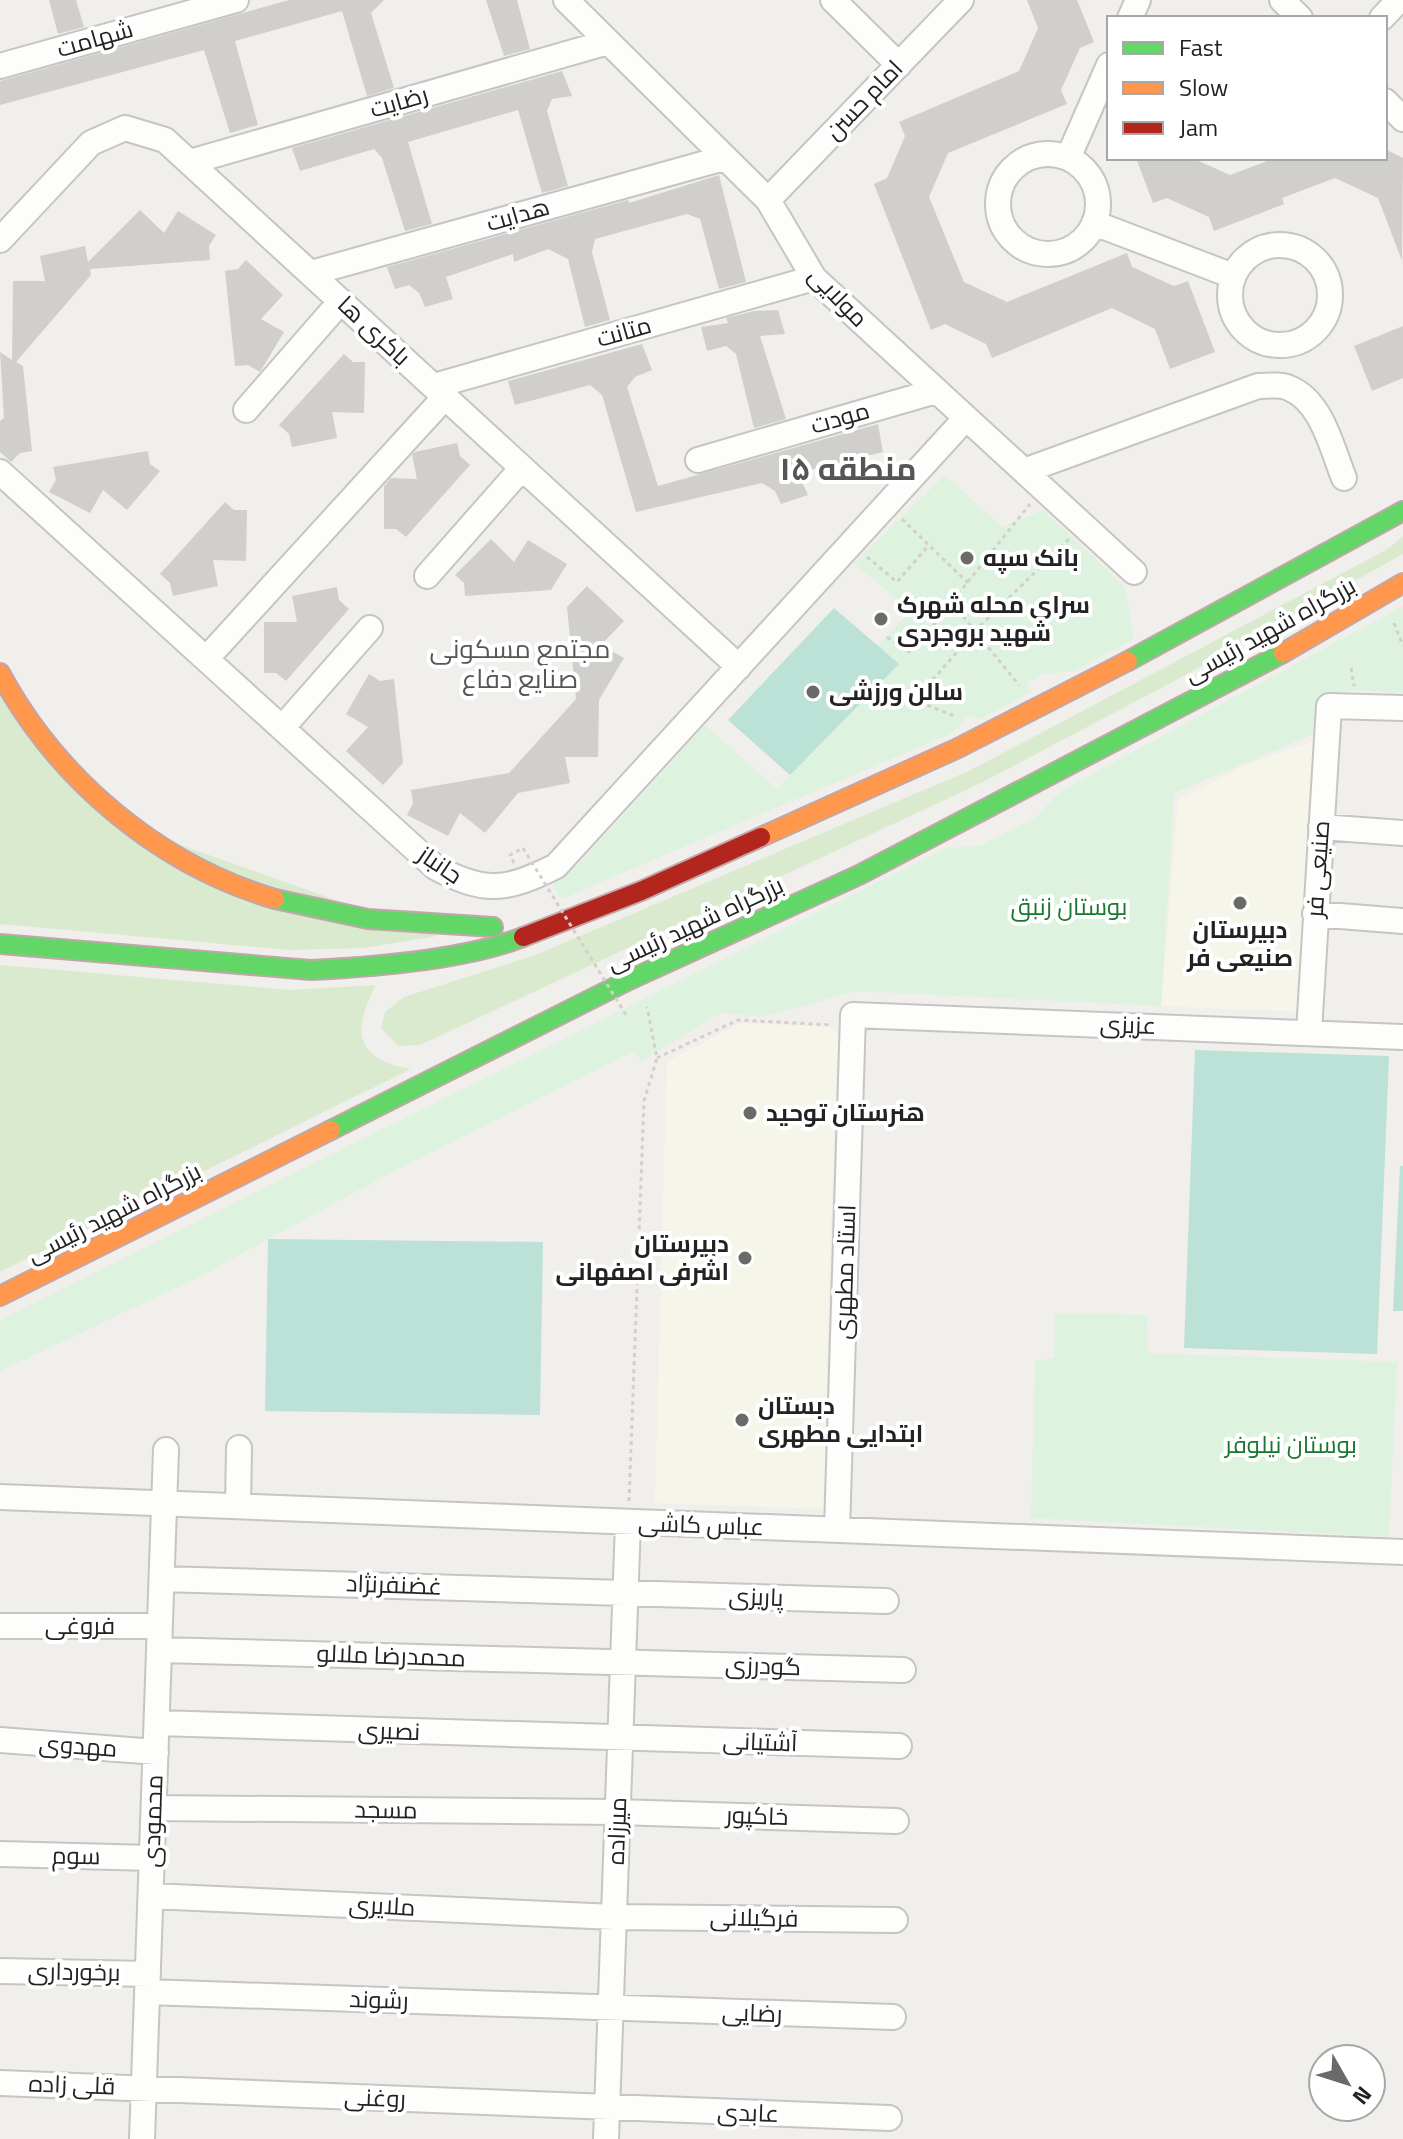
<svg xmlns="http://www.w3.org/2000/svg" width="1403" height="2139" viewBox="0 0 1403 2139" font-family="'Titillium Web',Cairo,sans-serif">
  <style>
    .education { fill: #f5f6e9 }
    .grass { fill: #d9eace }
    .park { fill: #ddf2df }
    .pitch { fill: #bce1d6 }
    .building { fill: #d1cfcc }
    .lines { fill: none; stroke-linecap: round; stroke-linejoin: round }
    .street-casing { stroke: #c6c5c3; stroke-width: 28 }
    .fast-casing { stroke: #c1a6aa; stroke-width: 22 }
    .slow-casing { stroke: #c1a6aa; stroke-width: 22 }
    .jam-casing { stroke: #c1a6aa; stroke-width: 22 }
    .path { stroke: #d6cecb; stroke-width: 3; stroke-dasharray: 4 4; stroke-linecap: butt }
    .street { stroke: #fdfdfc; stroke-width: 24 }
    .fast { stroke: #63d668; stroke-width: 18 }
    .slow { stroke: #ff974d; stroke-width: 18 }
    .jam { stroke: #b3261e; stroke-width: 18 }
    .path-bridge { stroke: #d6cecb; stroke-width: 3; stroke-dasharray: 4 4; stroke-linecap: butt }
    .poi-dot { fill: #6a6a68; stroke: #fff; stroke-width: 3 }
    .labels { text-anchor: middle; stroke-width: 8; stroke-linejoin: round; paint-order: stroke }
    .street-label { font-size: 24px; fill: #222; stroke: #fff }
    .poi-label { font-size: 24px; font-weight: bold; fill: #222; stroke: #fff; text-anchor: start }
    .park-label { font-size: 24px; fill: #19772e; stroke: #fff }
    .neighbourhood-label { font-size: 26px; fill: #555; stroke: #fff }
    .district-label { font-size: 32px; font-weight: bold; fill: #555; stroke: #fff }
  </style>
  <rect width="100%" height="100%" fill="#f0efeb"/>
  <path class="education" d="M1315 741 1307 1012 1161 1006 1178 800 1250 763Z
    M742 1023 830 1027 838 1034 827 1340 828 1501 822 1509 655 1503 667 1061Z"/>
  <path class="grass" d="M1403 536V554L1178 679 981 783 420 1045 398 1046 381 1028 385 1012 404 997 533 956 971 770 1388 549Z
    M0 691 107 819 437 936 364 948 290 950 0 924Z
    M0 965 290 990 376 985C352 1031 354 1059 411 1069L0 1272Z"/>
  <path class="park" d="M945 475 1002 527 1043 510 1125 587 1134 639 1074 671 1043 674 1027 683 1031 692 980 719 969 715 952 733 561 899 551 881 579 864 705 725 778 790 868 681 875 649 911 611 854 563Z
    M1403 606V693L1355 690 1321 694 1315 733 1174 793 1161 1006 855 991 764 1017 721 1013 641 1061 634 1051 390 1173 203 1275 0 1371V1320L946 848 979 846 1035 818 1061 791Z
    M1055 1313 1147 1315 1148 1353 1397 1362 1389 1537 1031 1518 1035 1361 1054 1358Z"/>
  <path class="pitch" d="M834 608 899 664 790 775 728 720Z
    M1195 1050 1389 1056 1377 1354 1184 1348Z
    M1400 1166H1403V1311H1393Z
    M268 1239 543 1242 540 1415 265 1411Z"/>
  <path class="building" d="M49 0H76L84 27 58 34Z
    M289 0H384L371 13 394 88 367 96 342 11 235 41 258 125 230 133 204 50 0 105V81Z
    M486 0H517L530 49 504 56Z
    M1027 0H1077L1094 42 1080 48 1061 90 1067 104 948 153 929 197 964 282 1007 302 1127 253 1132 267 1174 286 1188 281 1215 352 1170 369 1155 329 1112 308 992 358 986 344 945 324 931 330 874 184 887 178 905 136 899 122 1019 71 1038 28Z
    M562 71 572 96 552 99 547 111 568 186 542 193 518 110 408 142 432 224 405 231 382 158 374 149 300 171 292 148Z
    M1385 149 1403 158 1402 261 1378 198 1335 178 1282 198 1284 204 1214 231 1209 217 1167 198 1153 203 1136 158H1192L1230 175 1275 158H1385Z
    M719 175 746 282 719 289 700 219 687 214 595 239 592 252 610 320 585 327 568 259 548 249 514 262 513 254 446 277 453 299 425 307 419 293 409 285 395 289 387 267 628 200 629 203Z
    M140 210 164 233 178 211 216 235 209 246 210 260 90 269 91 275 16 362 23 366 32 451 20 453 11 462 0 452V421L4 418 0 352 12 360 13 281H45L40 256 85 246 88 262Z
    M246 260 283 295 261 319 284 332 260 372 248 365 235 366 225 271 238 269Z
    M778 310 785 334 760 336 786 419 754 428 736 354 726 346 707 351 701 327 728 323 726 318 754 311Z
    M1403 326V378L1372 391 1354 346Z
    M642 344 652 370 635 377 627 387 658 486 878 424 883 452 810 470 802 482 808 495 781 504 775 491 762 483 636 512 602 395 590 385 515 405 508 381Z
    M344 354 353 362H365L364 413 332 412 337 438 292 447 289 434 279 425Z
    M457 443 460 456 470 465 406 537 396 529H384V486L391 478 417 479 412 455 415 452Z
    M148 451 150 464 160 471 127 510 103 490 90 513 49 492 56 480 53 467Z
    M225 502 234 510H247L246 561 213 560 218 586 173 596 170 583 160 574Z
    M491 539 514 562 528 540 567 564 551 590 465 596 464 583 455 575Z
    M587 586 624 621 601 645 624 658 599 700 598 757H565L570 783 518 793 485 833 460 813 448 836 407 815 413 803 411 790 509 773 576 699 567 607Z
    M337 587 339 600 349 609 286 681 276 673H264V622H297L292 596Z
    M369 674 380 681 394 679 403 763 383 785 346 751 368 727 346 714Z"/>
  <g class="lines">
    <defs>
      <path id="street" d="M566 0 768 200 814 278 1134 572
        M833 0 899 65
        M1282 0 1300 18
        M1130 18 1138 0
        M1382 18 1399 0
        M0 66 236 0
        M1385 101 1403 119
        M998 204a50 50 0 1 1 100 0a50 50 0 1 1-100 0Z
        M1068 158 1109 65
        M190 162 608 42
        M768 200 961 0
        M1094 223 1233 276
        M0 240 91 143 125 128 165 140 739 667
        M1230 295a50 50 0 1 1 100 0a50 50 0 1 1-100 0Z
        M311 273 724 158
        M434 386 814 278
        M246 410 341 301
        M698 460 936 391
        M1024 471 1258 386C1267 386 1281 384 1289 388 1322 401 1332 449 1344 478
        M0 472 435 867C484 894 507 891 556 866L966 418
        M427 576 522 468
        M206 659 445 397
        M282 728 370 628
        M1321 827 1403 833
        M1315 914 1403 921
        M1309 1032 1329 706 1403 708
        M0 1497 1403 1552
        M238 1506 239 1448
        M837 1530 853 1015 1403 1037
        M162 1579 886 1601
        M0 1626H160
        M160 1650 903 1670
        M157 1723 899 1746
        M0 1740 156 1752
        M154 1808 617 1812 896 1821
        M0 1854 152 1858
        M151 1896 614 1917 895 1920
        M0 1971 148 1974
        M147 1992 893 2017
        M0 2083 889 2118
        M142 2139 166 1450
        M606 2139 628 1522"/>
      <path id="fast" d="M1128 661 1403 511
        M275 899 368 919 493 927
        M0 944 311 970C374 967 465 960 523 937
        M331 1130 629 980 859 875 1283 653"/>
      <path id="slow" d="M1283 653 1403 583
        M0 673C57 779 159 865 275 899
        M761 837 956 749 1128 661
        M0 1296 331 1130"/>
      <path id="jam" d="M523 937 641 891 761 837"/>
    </defs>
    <use href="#street" class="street-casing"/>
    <use href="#fast" class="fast-casing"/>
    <use href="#slow" class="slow-casing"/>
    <use href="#jam" class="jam-casing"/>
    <path class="path" d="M902 519 968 583
      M867 557 897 582 929 545
      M953 604 1019 685
      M1394 623 1403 646
      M887 637 911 653 1030 504
      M1351 668 1354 686
      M868 681 954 716
      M917 698 976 630 1069 539
      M514 863 510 855 523 848
      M657 1058 738 1020 832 1025
      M629 1501 644 1101 657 1058 647 1007"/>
    <use href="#street" class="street"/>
    <use href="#fast" class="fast"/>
    <use href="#slow" class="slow"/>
    <use href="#jam" class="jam"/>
    <path class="path-bridge" d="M523 848 626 1015"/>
  </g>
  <g class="poi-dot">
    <circle cx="967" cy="558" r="8"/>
    <circle cx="881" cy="619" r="8"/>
    <circle cx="813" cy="692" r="8"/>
    <circle cx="1240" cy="903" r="8"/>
    <circle cx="750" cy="1113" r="8"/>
    <circle cx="745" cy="1258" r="8"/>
    <circle cx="742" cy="1420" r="8"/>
  </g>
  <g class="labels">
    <g class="street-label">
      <text transform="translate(95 39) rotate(-16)" y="8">شهامت</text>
      <text transform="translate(864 100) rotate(-46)" y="8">امام حسن</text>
      <text transform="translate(399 102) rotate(-16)" y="8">رضایت</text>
      <text transform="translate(518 215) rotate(-16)" y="8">هدایت</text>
      <text transform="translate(838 297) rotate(46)" y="8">مولايی</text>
      <text transform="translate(374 331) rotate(43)" y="8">باکری ها</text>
      <text transform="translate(624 332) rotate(-16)" y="8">متانت</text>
      <text transform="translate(840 418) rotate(-16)" y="8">مودت</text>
      <text transform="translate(1270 630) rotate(-29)" y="8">بزرگراه شهید رئیسی</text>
      <text transform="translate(440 865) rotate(34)" y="8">جانباز</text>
      <text transform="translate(1318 869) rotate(-86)" y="8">صنیعی فر</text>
      <text transform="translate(695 924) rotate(-25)" y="8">بزرگراه شهید رئیسی</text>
      <text transform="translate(1128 1025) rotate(2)" y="8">عزیزی</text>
      <text transform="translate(114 1213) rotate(-27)" y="8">بزرگراه شهید رئیسی</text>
      <text transform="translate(845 1272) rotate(-88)" y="8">استاد مطهری</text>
      <text transform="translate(701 1525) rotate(2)" y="8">عباس کاشی</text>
      <text transform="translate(394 1585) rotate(2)" y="8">غضنفرنژاد</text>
      <text transform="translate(756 1597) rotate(2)" y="8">پاریزی</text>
      <text x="80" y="1634">فروغی</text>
      <text transform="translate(391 1656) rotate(2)" y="8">محمدرضا ملالو</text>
      <text transform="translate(763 1666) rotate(2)" y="8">گودرزی</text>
      <text transform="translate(389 1731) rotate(2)" y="8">نصیری</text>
      <text transform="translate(760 1742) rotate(2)" y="8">آشتیانی</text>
      <text transform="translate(78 1746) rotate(4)" y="8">مهدوی</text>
      <text transform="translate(386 1810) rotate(1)" y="8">مسجد</text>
      <text transform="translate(757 1816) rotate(2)" y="8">خاکپور</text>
      <text transform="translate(153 1821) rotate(-88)" y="8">محمودی</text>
      <text transform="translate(617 1831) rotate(-88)" y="8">میرزاده</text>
      <text transform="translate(76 1856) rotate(1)" y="8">سوم</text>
      <text transform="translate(382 1906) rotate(3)" y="8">ملایری</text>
      <text transform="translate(754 1918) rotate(1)" y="8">فرگیلانی</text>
      <text transform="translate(74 1972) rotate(1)" y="8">برخورداری</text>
      <text transform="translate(379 2000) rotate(2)" y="8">رشوند</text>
      <text transform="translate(752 2013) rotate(2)" y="8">رضایی</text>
      <text transform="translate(72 2085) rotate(2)" y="8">قلی زاده</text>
      <text transform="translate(375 2098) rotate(2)" y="8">روغنی</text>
      <text transform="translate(748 2113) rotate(2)" y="8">عابدی</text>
    </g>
    <g class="poi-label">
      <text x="983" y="566">بانک سپه</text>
      <text x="897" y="613">سرای محله شهرک<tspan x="897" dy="28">شهید بروجردی</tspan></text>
      <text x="829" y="700">سالن ورزشی</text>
      <text x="1240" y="938" text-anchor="middle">دبیرستان<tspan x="1240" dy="28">صنیعی فر</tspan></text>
      <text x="766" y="1121">هنرستان توحید</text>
      <text x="729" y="1252" text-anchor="end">دبیرستان<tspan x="729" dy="28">اشرفی اصفهانی</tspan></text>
      <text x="758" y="1414">دبستان<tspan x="758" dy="28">ابتدایی مطهری</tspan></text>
    </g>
    <g class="park-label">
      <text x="1069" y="915">بوستان زنبق</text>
      <text x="1291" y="1453">بوستان نیلوفر</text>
    </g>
    <g class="neighbourhood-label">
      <text x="520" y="658">مجتمع مسکونی<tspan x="520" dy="30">صنایع دفاع</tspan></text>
    </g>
    <g class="district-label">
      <text x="848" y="480">منطقه ۱۵</text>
    </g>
  </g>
  <rect x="1107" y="16" width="280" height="144" fill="#ffffff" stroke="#a7a7a7" stroke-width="2"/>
  <rect x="1123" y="42" width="40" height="12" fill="#63d668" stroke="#a7a7a7" stroke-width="2"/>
  <text x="1179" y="56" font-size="24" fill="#222222">Fast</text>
  <rect x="1123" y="82" width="40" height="12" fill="#ff974d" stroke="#a7a7a7" stroke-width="2"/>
  <text x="1179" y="96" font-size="24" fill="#222222">Slow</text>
  <rect x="1123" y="122" width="40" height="12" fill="#b3261e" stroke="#a7a7a7" stroke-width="2"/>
  <text x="1179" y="136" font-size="24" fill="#222222">Jam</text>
  <g transform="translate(1347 2083) rotate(129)"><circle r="38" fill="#ffffff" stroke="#a7a7a7" stroke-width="2"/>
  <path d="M0-6L14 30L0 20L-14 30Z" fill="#6a6a68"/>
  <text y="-12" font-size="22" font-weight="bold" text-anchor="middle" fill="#222222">N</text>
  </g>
</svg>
